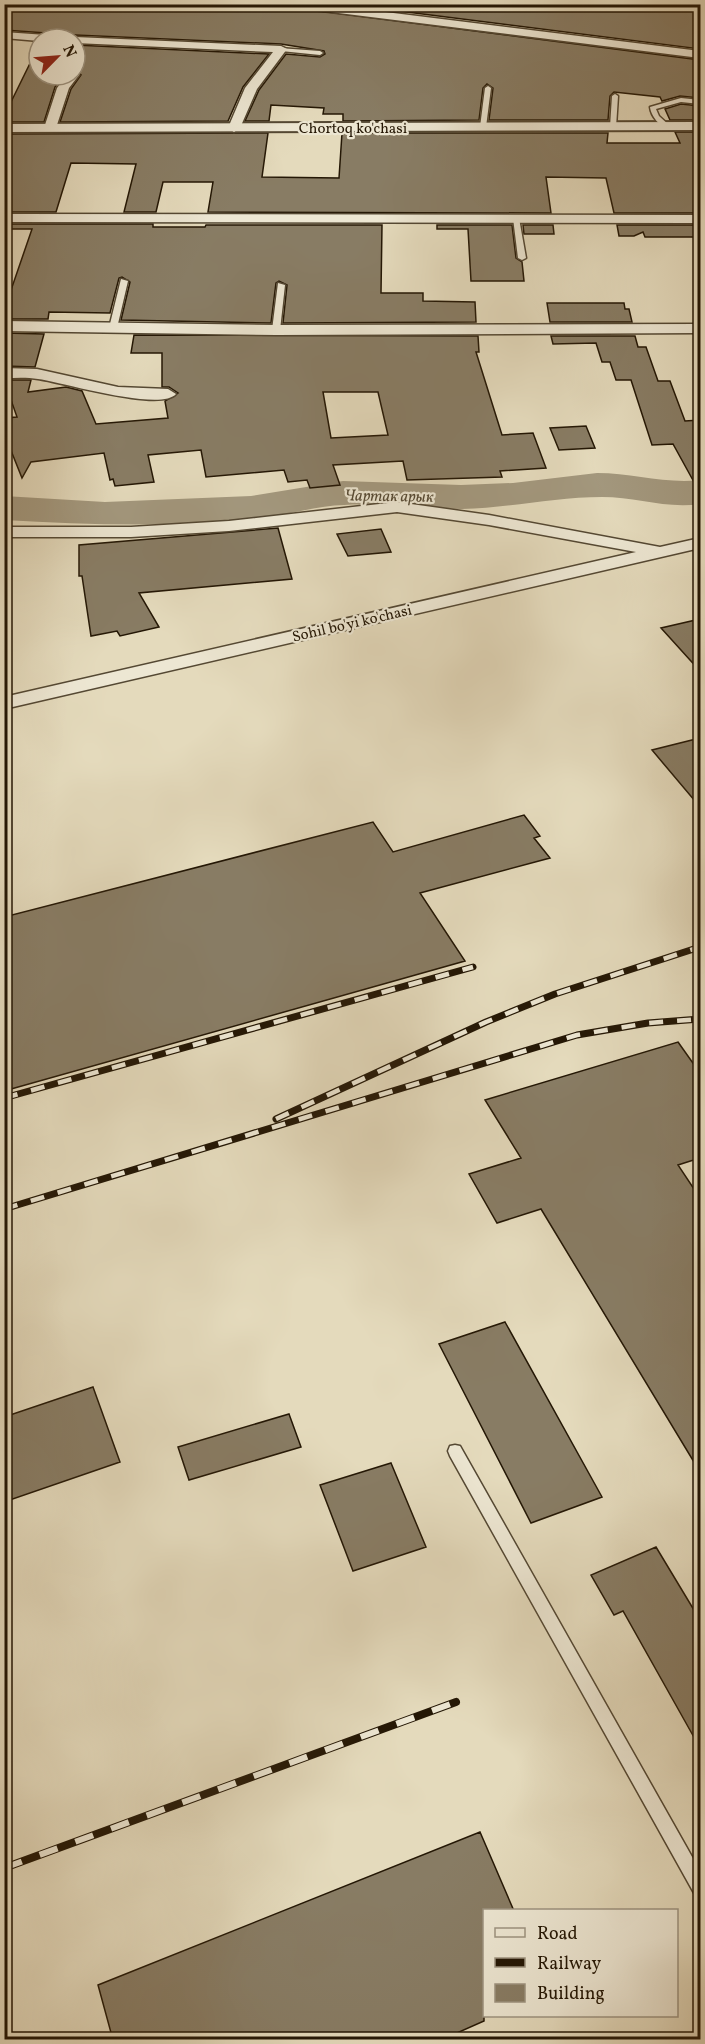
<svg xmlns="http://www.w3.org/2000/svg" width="705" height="2044" viewBox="0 0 705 2044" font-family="Vollkorn,serif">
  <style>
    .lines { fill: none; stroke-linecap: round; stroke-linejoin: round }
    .river { fill: #a3987e; fill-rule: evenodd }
    .building { fill: #887c64; stroke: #241705; stroke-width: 1.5; fill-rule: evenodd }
    .service-casing { stroke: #544833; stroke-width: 3 }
    .minor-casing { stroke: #544833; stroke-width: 3 }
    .tertiary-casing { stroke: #544833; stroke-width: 4 }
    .service { fill: #ede7d3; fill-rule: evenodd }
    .minor { fill: #ede7d3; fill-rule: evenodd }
    .tertiary { fill: #ede7d3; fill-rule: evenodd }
    .rail-far1-casing { stroke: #241705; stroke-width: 7 }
    .rail-casing { stroke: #241705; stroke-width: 8 }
    .rail-far1 { stroke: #ede7d3; stroke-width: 4.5; stroke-dasharray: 14; stroke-linecap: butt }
    .rail { stroke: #ede7d3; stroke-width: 6; stroke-dasharray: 19; stroke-linecap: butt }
    .labels { text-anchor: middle; stroke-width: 4.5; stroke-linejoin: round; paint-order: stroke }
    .far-street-label { font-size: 15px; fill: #241705; stroke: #ede7d3 }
    .far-water-label { font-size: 16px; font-style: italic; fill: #574b35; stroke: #ede7d3 }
  </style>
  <rect width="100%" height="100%" fill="#e4dabc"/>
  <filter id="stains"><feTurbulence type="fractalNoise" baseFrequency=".00333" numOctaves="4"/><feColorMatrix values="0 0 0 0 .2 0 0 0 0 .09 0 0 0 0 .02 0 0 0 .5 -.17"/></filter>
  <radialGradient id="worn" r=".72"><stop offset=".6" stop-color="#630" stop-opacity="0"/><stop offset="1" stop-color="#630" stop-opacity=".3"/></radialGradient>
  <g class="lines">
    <path class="river" d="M597 473C633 473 665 484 700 480V504C666 509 636 497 602 497 555 497 509 508 462 509 423 509 383 503 344 505 312 506 281 517 249 520 168 527 86 525 4 520V496L105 502 251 496 343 481 461 485 513 483Z"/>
  </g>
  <path class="building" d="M24 4H265L700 60V98L680 96 662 101 660 97 614 92 610 96 608 120H489L493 88 487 84 483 88 479 120 343 121V114H323L324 108 271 105 269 121H245L259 90 286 54 320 57 325 54 324 51 281 44 75 35 68 38 60 34 4 30V17Z
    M343 4H700V49Z
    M39 45V75H64L55 87 44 122H4L11 102Z
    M75 45 269 54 243 87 228 121 60 122 71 89 81 75 75 70Z
    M681 104 700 106V120H670L665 109Z
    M675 132H700V213H614L606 178 546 177 551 213 208 212 213 182H163L156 212H124L136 164 71 163 56 212H4V134L268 133 262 177 339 178 342 133H608L607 143H680Z
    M4 224H153V227H205L206 225H382L381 293H423V301L475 302 476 322 283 323 287 285 279 281 276 283 271 323 121 320 130 282 122 277 119 278 110 313 49 312 48 319H4V292L10 293 32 229H4Z
    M437 225H512L516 258 522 262 524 281H471L468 229H437Z
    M523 225H553L554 234H524Z
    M617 225H700V237H645L643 232 634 236H619Z
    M547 303H624L625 309H629L632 322H550Z
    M4 333 44 334 35 367 4 366Z
    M134 335 478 336 479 352H476L502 435 533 433 546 468 500 471 502 477 407 480 403 461 333 465 340 485 310 488 307 480 288 482 284 470 206 477 201 450 148 455 154 482 115 486 113 479 110 480 104 453 31 462 22 478 4 433V418L17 417 4 380H31L28 392 66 387 82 391 96 424 168 418 165 401 178 393 169 387H162V353H131ZM323 392H378L388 435 331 438Z
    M551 336H635L638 347H646L658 381H670L685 421 700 420V493L673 444 652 445 631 380H616L610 362H602L596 343 553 344Z
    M586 426 595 448 559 450 550 428Z
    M278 528 292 579 139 593 159 627 120 636 117 631 91 636 82 576H79V545Z
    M381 529 391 552 348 556 337 534Z
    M700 619V671L661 628Z
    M700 738V807L652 750Z
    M524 815 540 836 534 838 550 858 420 893 465 961 4 1091V917L373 822 393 852Z
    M678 1042 700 1073V1158L678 1165 700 1198V1472L541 1209 497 1223 469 1174 521 1158 485 1100Z
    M505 1322 602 1497 531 1523 439 1344Z
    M93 1387 120 1462 4 1502V1417Z
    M289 1414 301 1447 189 1480 178 1447Z
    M391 1463 426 1547 353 1571 320 1485Z
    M656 1547 700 1620V1748L623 1611 614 1615 591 1575Z
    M480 1832 514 1911H484V2021L441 2040H113L98 1985Z"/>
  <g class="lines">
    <defs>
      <path id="service" d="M279 48 320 51 323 53 320 55 281 51Z
        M488 86 491 88 486 127 483 129 480 127 485 88Z
        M615 94 618 96 616 127 613 129 610 127 612 96Z
        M681 98 700 100V104L681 102 656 109 659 116 670 126V128C660 128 651 116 650 107Z
        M516 216 519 218 526 258 522 260 518 258 513 218Z
        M121 279 128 281 117 328 113 330 109 328Z
        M278 283 285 285 280 330 276 332 272 330Z
        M455 1445 460 1446 700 1871V1896L694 1893 450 1456 448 1451 450 1446Z"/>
      <path id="minor" d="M285 4H321L700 51V58L290 7Z
        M4 32 60 36 66 39 39 41 4 38Z
        M75 37 281 46 287 49 257 89 240 128 234 132 228 128 245 88 273 52 75 43V39H70Z
        M75 72 79 75 69 88 56 128 54 131H46L44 128 57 88 67 75H75Z
        M4 214 700 215V223L4 222Z
        M4 321 276 325 700 324V333L276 335 4 331Z
        M4 368 37 369 118 387 168 389 176 394C161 412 61 382 38 379 27 377 15 378 4 378Z
        M397 502 489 515 660 547 700 538V548L4 709V697L636 552 489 525 397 512 229 531 131 537H4V527H131L229 521Z"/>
      <path id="tertiary" d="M700 122V130L4 132V124Z"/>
    </defs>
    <use href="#service" class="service-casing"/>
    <use href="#minor" class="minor-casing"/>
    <use href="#tertiary" class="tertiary-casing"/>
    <use href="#service" class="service"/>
    <use href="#minor" class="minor"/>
    <use href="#tertiary" class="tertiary"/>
    <defs>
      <path id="rail-far1" d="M4 1098 473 967
        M276 1119 486 1022 555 994 700 947
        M4 1209 577 1035 648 1023 700 1019"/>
      <path id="rail" d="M4 1868 456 1702"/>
    </defs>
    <use href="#rail-far1" class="rail-far1-casing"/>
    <use href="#rail" class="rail-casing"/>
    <use href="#rail-far1" class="rail-far1"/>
    <use href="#rail" class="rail"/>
  </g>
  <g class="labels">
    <g class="far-street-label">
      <text x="353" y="133">Chortoq ko'chasi</text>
      <text transform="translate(352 623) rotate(-13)" y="5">Sohil bo'yi ko'chasi</text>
    </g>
    <g class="far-water-label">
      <text transform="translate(389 495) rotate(1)" y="6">Чартак арык</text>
    </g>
  </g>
  <rect width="705" height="2044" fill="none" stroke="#e4dabc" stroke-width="24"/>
  <rect x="6" y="6" width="693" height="2032" fill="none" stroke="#241705" stroke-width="3"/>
  <rect x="12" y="12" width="681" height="2020" fill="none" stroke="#241705" stroke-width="1.5"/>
  <rect x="483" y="1909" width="195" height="108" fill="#ede7d3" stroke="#9d9481" stroke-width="1.5"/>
  <rect x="495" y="1928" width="30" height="9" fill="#ede7d3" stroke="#9d9481" stroke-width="1.5"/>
  <text x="537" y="1939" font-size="18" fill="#241705">Road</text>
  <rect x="495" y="1958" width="30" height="9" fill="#241705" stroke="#9d9481" stroke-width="1.5"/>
  <text x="537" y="1969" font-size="18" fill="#241705">Railway</text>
  <rect x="495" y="1984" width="30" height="18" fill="#887c64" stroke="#9d9481" stroke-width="1.5"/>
  <text x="537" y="1999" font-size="18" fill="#241705">Building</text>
  <g transform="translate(57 57) rotate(65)"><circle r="28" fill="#ede7d3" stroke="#9d9481" stroke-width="1.5"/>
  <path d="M0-4.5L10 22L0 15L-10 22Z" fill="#8f2418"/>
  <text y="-9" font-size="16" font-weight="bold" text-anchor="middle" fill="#241705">N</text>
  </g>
  <rect width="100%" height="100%" filter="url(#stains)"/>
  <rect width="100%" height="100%" fill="url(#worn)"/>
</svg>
